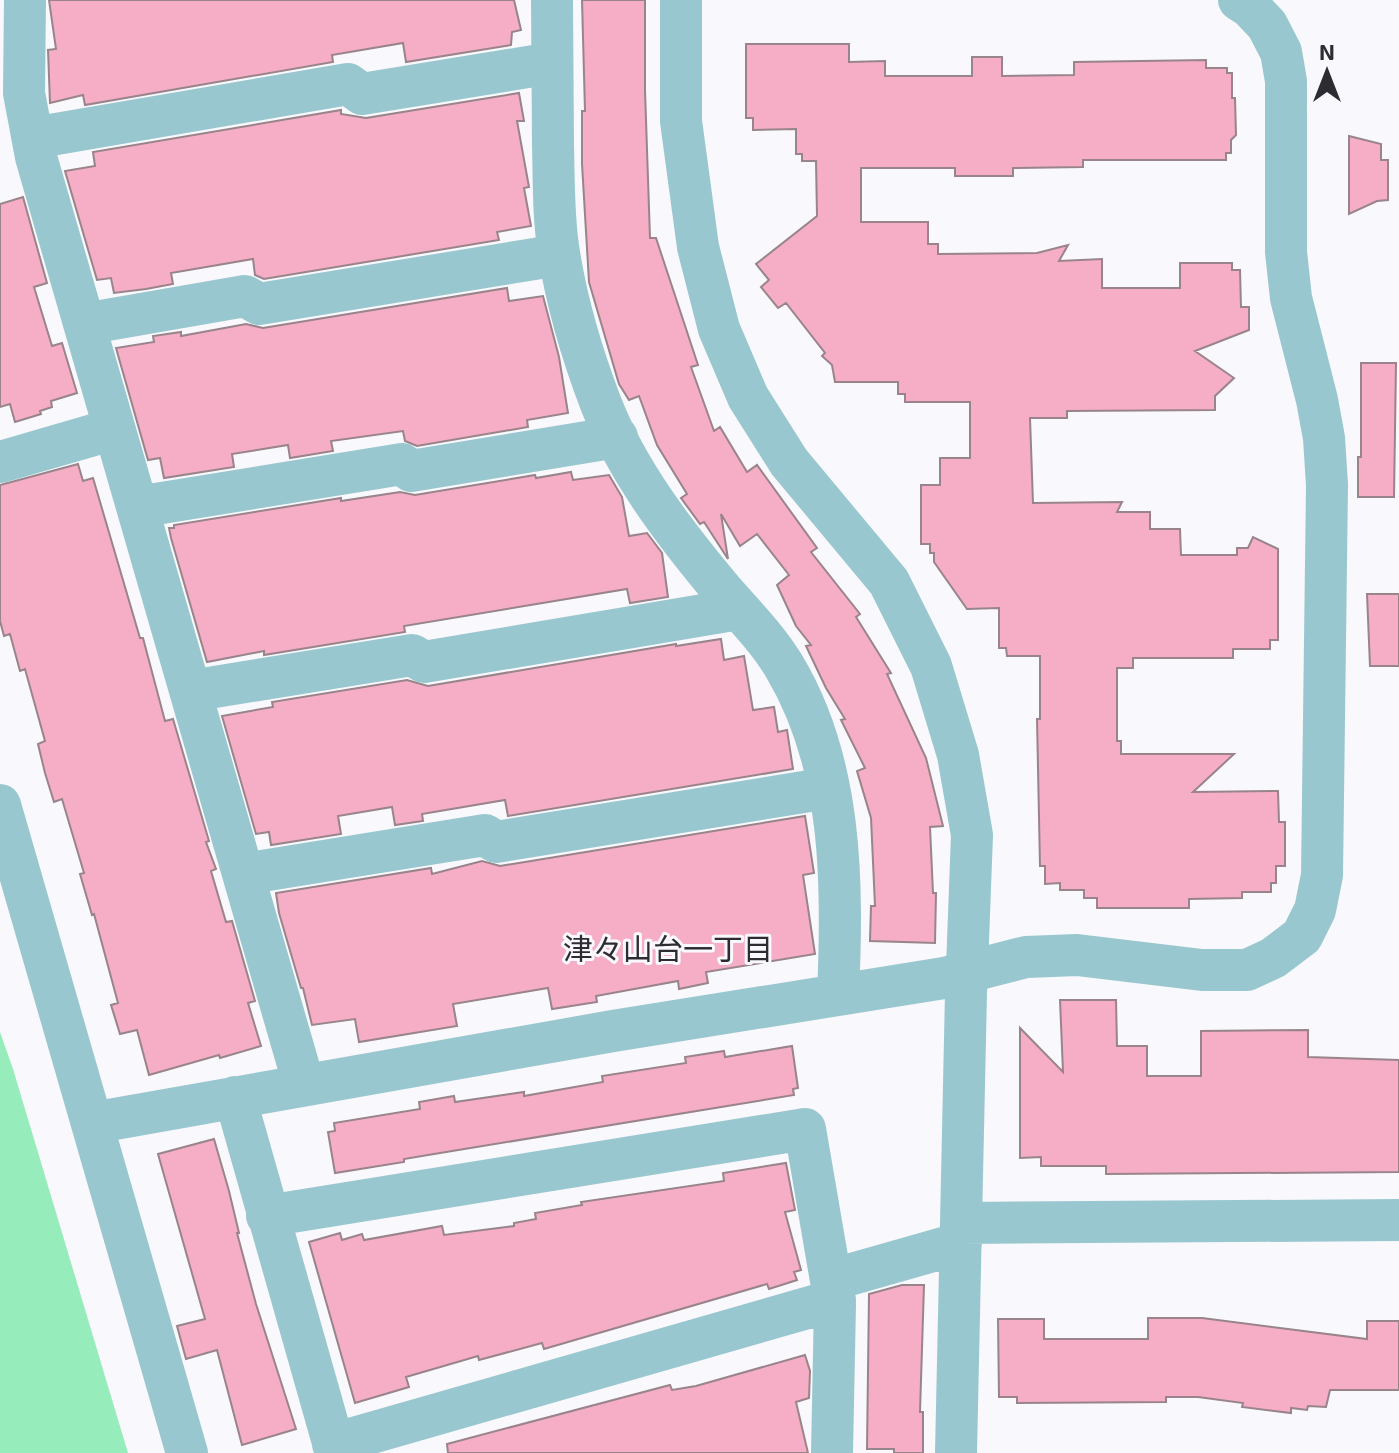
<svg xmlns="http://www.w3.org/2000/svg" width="1399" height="1453" viewBox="0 0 1399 1453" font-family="'Exo 2','Noto Sans JP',sans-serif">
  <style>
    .green { fill: #96ecbb }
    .building { fill: #f5aec5; stroke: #98848a; stroke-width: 2 }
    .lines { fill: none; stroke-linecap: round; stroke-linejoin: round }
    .minor { stroke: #99c7d0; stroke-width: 42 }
    .minor-bridge { stroke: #99c7d0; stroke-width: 42 }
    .labels { text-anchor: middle; stroke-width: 6; stroke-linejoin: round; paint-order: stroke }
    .neighbourhood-label { font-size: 30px; fill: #2e2c33; stroke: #f9f8fc }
  </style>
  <rect width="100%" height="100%" fill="#f9f8fc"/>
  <path class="green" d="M0 1032 13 1069 128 1453H0Z"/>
  <path class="building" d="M49 0H514L521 30 512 32 511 45 406 62 403 43 332 55 333 62 85 105 83 95 50 103 48 50 56 49Z
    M582 0H645V90L650 238H656L698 365 691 367 714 431 720 427 747 472 757 465 817 548 811 552 860 614 856 617 891 673 887 674 926 758 943 826 930 827 933 893H936L935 943 870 941 871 906H875L871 818 857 771 865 768 841 720 845 719 826 688 806 646 811 645 796 626 777 585 789 575 757 534 740 546 721 514 728 559 704 522 700 524 681 498 687 494 657 445 639 396 629 400 619 384 589 282 582 164V111H585Z
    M746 44H849V62L885 61V76H972V57H1002V76L1074 75V62L1206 60V68H1227V73H1232V98H1235L1236 135 1231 140V153H1226V160H1083V167L1013 168V176H955V168H861V222H928V244H938V254L1037 253 1068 245 1059 261 1102 259V288H1180V263H1232V270H1240L1241 307H1249V330L1195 351 1234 378 1215 396V410L1067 411V418H1030L1033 503 1122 502 1117 512H1150V529H1180L1181 555H1237V548H1248L1253 537 1278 549V640H1270V649H1233V658H1133V668H1117V741H1121V754H1234L1193 792 1278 791 1279 822H1285V866H1276V883H1271V892H1242V898L1189 899V908H1097V898H1084V890H1060V883L1045 884V866H1040L1037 719H1040V656H1007L1006 648H999V608L967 609 934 562V553H930V544H921V485H940V458H970V402H905V394H898V382H835L832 365 822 356 825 353 786 303 778 308 761 287 769 280 756 264 817 216 816 161H802V154H796V129L753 130V118H746Z
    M519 93 524 121H517L529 187 524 188 531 226 497 232 499 240 264 279 255 275 253 259 171 273 173 284 146 289 114 293 111 278 97 280 65 171 95 166 93 152 341 110V114L366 118Z
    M1349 136 1381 144V160H1388V200L1377 201 1349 214Z
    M23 197 47 283 34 287 52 346 62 343 77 393 51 401 52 407 40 411 41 414 15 422 10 404 0 407V204Z
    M507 288 509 301 543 296 559 357 568 413 527 420 528 427 417 446 405 441 403 431 331 441 333 451 290 458 288 445 232 454 234 467 164 478 160 458 148 460 116 348 154 342 153 336 181 332V336L246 324 263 328Z
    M1361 363H1396L1394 497H1358V457H1361Z
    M78 464 83 481 93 478 140 638H143L165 721 173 719 209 841 206 842 216 869 211 871 226 922 232 921 255 1001 248 1003 261 1046 220 1058 219 1055 149 1075 137 1030 120 1034 111 1005 118 1003 94 914 92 915 80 874 84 873 62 799 54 802 45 773 38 744 45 741 25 669 20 671 10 634 4 636 0 621V485Z
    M571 472 573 480 609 475 622 497 629 536 647 533 662 553 668 597 630 603 627 589 404 626 405 632 264 655V651L207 662 171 538 169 528H174V525L341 498V501L400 492 415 495 535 475 536 478Z
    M1367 594H1399V666H1370Z
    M721 639 724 660 744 656 753 710 774 707 778 732 787 730 793 769 508 816 505 800 422 814 423 821 395 825 392 807 338 816 341 834 271 845 269 832 256 834 222 716 273 707 272 702 407 680 428 686 676 644V646Z
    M805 816 814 873 803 875 815 954 706 972 708 983 679 989 678 981 596 996 597 1002 552 1009 548 988 453 1004 457 1026 359 1042 355 1019 312 1025 303 988H301L279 913 276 893 431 868 432 874 482 861 500 866Z
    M1060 1000H1116L1117 1046H1147V1076H1201V1031L1308 1030V1057L1399 1060V1172L1106 1174V1166H1041V1157L1020 1158V1028L1063 1072Z
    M792 1046 798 1088 793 1089 794 1095 434 1154 404 1159V1162L335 1173 328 1132 335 1131 334 1123 420 1109 419 1102 454 1096 455 1102 524 1092V1096L603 1082 602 1076 686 1063 685 1057 724 1051 725 1057Z
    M214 1139 229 1191 239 1233H237L256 1304 296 1429 242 1445 217 1350 186 1359 177 1326 205 1319 158 1154Z
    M786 1163 795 1210 785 1212 801 1270 794 1272 797 1280 769 1289 767 1284 544 1349 542 1343 479 1360 478 1356 406 1377 409 1387 355 1403 309 1242 340 1233 342 1240 362 1234 364 1240 442 1226 444 1235 514 1226V1223L536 1219 535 1213 582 1205 581 1202 724 1181 723 1173Z
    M902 1285H924L920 1412H923V1453H894V1449H867L869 1294Z
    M1148 1318H1202L1367 1339V1321H1399V1390H1330L1326 1407 1308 1406 1307 1410 1291 1408V1413L1242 1407 1243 1403 1198 1397H1166V1402L1017 1403V1397H999L998 1319H1044V1339H1148Z
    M805 1355 810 1371 809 1398 796 1402 808 1453H448L447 1444 670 1385 672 1390 696 1386Z"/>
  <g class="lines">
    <path class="minor" d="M25 0 24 93 36 157 304 1085
      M552 0C552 48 553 97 553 145 554 181 553 218 559 253 567 304 583 357 601 404 628 473 676 535 723 591 744 615 767 638 784 666 843 764 843 884 838 995
      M681 0V121L698 247 719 329 748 397 789 462 889 582 931 666 958 755 972 835 968 941
      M33 138 348 84 362 94 552 63
      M84 324 245 296 259 304 559 255
      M0 462 114 429
      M137 507 402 464 411 471 617 437
      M190 691 412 655 424 662 739 609
      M0 805 187 1453
      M243 874 485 835 496 842 828 788
      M235 1097 336 1453
      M92 1123 613 1031 944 978 1026 957 1077 955 1202 970H1247L1273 958 1302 936 1315 910 1322 875 1327 485 1324 438 1317 400 1291 298 1286 252V81L1281 52 1267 25 1250 7 1239 0
      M267 1216 805 1129 835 1304 832 1453
      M961 1223 1399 1220
      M831 1280 961 1243
      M333 1444 835 1300
      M956 1453 966 993"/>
    <path class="minor-bridge" d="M966 993 968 941"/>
  </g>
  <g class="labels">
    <g class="neighbourhood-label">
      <text x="668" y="960">津々山台一丁目</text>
    </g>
  </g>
  <g transform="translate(1327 72)" stroke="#f9f8fc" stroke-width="6" paint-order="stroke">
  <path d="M0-6L14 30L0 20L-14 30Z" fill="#2e2c33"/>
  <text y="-12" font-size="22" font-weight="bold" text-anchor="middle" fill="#2e2c33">N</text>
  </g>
</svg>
